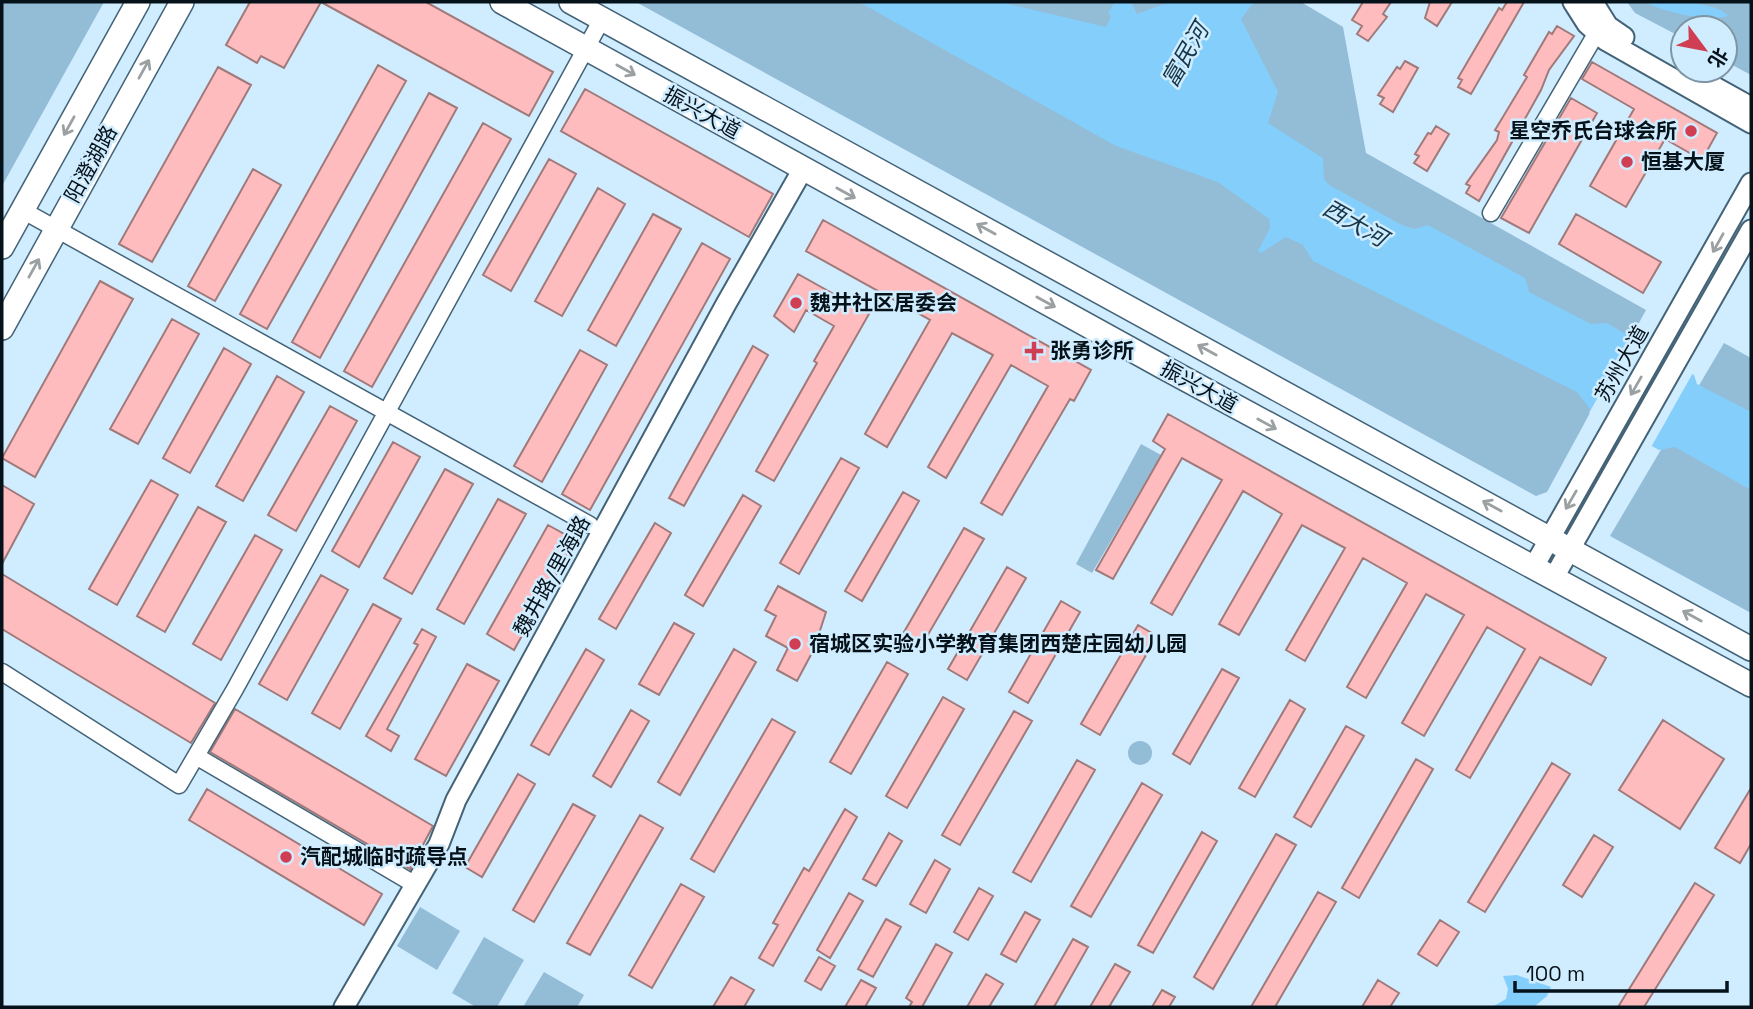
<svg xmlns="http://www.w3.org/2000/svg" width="1753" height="1009" viewBox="0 0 1753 1009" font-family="'Space Grotesk','Noto Sans SC',sans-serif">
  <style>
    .green { fill: #93bcd7 }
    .water { fill: #84cefb }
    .pier { fill: #d0ecff }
    .building { fill: #ffbcbe; stroke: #a0797a; stroke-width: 2 }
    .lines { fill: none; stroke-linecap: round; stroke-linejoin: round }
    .minor-casing { stroke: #446377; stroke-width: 19 }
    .tertiary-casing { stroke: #446377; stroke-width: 23 }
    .secondary-casing { stroke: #446377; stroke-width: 26 }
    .minor { stroke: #fff; stroke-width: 16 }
    .tertiary { stroke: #fff; stroke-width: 19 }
    .secondary { stroke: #fff; stroke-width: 23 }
    .oneway { stroke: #9ba0a3 }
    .poi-dot { fill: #cf3e53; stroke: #d0ecff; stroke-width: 2.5 }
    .labels { text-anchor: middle; stroke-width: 5; stroke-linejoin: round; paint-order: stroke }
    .street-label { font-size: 21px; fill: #06121a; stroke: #d0ecff }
    .poi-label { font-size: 21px; font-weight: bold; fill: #06121a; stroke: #d0ecff; text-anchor: start }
    .water-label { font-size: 23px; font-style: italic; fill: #163749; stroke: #d0ecff }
  </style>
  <rect width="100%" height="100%" fill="#d0ecff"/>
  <path class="green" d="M2 2H104L2 186Z
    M636 2H1301L1343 27 1366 153 1646 310 1547 492 1536 496Z
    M1627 2H1751V75L1725 61V28H1683V38L1635 13Z
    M1724 343 1751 358V613L1610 536Z
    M1141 444 1161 455 1092 573 1076 564Z
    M1128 753a12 12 0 1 1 24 0a12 12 0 1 1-24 0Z
    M420 907 460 931 437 970 397 946Z
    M484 937 524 960 497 1007H476L452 993Z
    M544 972 584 995 577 1007H523Z"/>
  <path class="water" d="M859 2H1000L1106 27 1111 16 1108 13 1115 2H1131L1137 14 1170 2H1254L1241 19 1278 92 1268 123 1323 158 1324 179 1329 185 1402 225 1414 229 1428 225 1525 278 1529 292 1591 324 1607 323 1694 375 1697 384 1751 412V490L1675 447 1659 450 1594 414 1577 392 1313 261 1303 245 1286 237 1261 253 1258 251 1270 228 1269 219 1218 182 1116 146Z
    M1646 2C1666 2 1716 0 1728 16 1710 22 1661 12 1646 2Z
    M1517 975 1551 987 1547 996 1534 1007H1492L1506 999 1508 989 1503 976Z"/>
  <path class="pier" d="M1633 335 1694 371 1650 449 1589 413Z"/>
  <path class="building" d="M250 2H321L284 68 261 56 257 63 226 45Z
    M321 2H426L553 72 529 116Z
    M1363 2H1391L1383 14 1387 17 1368 41 1357 34 1362 26 1352 20Z
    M1430 2H1452L1437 26 1425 18Z
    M1507 2H1524L1471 94 1458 87 1462 80 1458 78 1499 8 1502 10Z
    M1557 26 1574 36 1549 70 1541 90 1479 201 1466 193 1470 186 1466 184 1497 140 1499 132 1495 130 1527 77 1524 75 1549 32 1552 34Z
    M1405 61 1418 68 1393 112 1380 104 1384 98 1378 95 1397 67 1400 69Z
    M1592 62 1717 133 1702 160 1665 139 1626 207 1590 186 1634 109 1582 79Z
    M378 65 406 81 267 329 240 314Z
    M218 67 251 85 152 262 119 244Z
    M585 89 773 194 749 237 561 131Z
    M429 93 457 108 320 358 292 342Z
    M1571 98 1597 113 1529 233 1501 218Z
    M483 123 511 139 372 387 344 371Z
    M1436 126 1449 134 1427 171 1414 163 1419 156 1415 154 1428 133 1431 134Z
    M549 159 576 174 511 291 483 275Z
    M253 169 281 185 215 301 188 286Z
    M598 188 625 204 562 316 535 301Z
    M653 214 681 229 616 346 588 330Z
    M1576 214 1661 262 1643 293 1559 244Z
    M823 220 1091 370 1074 401 1070 399 1002 515 981 503 1048 386 1011 365 946 478 928 467 993 355 952 333 887 447 865 434 930 320 806 251Z
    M702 243 730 259 590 510 562 494Z
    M798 274 869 314 774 481 756 471 817 363 814 361 834 326 806 310 794 332 774 316Z
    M100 281 133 299 35 477 2 458Z
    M172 319 199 334 138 444 110 429Z
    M753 346 768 355 684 506 669 498Z
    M224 348 251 364 190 473 163 458Z
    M580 350 607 365 542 482 514 466Z
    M277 376 304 392 243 501 216 486Z
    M330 406 357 421 296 531 268 515Z
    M1168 414 1606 658 1591 685 1540 657 1470 778 1456 770 1525 649 1487 627 1424 736 1402 723 1464 615 1426 594 1366 698 1347 687 1407 583 1363 558 1305 661 1286 650 1345 548 1302 525 1239 635 1219 624 1282 514 1243 491 1172 615 1151 603 1222 480 1182 458 1113 579 1096 570 1165 449 1153 441Z
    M393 442 420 457 359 567 332 551Z
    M841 458 859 468 799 574 780 563Z
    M445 469 473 484 412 594 384 578Z
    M151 480 178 495 117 605 89 589Z
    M2 485 34 504 2 564Z
    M903 492 919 501 862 601 845 591Z
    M743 495 761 506 703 606 685 595Z
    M498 499 526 514 464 624 437 609Z
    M198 507 226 522 165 632 137 616Z
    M655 523 671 533 616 629 599 619Z
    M548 525 575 540 514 650 487 634Z
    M964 528 984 539 919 650 900 639Z
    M255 535 282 550 221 660 193 644Z
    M1007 567 1026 578 967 680 948 669Z
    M2 574 215 703 191 743 2 629Z
    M321 575 348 590 287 700 259 684Z
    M778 586 826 612 814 649 797 681 777 670 788 648 766 636 776 616 765 610Z
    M1061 601 1080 612 1028 703 1009 692Z
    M373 604 401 619 340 729 312 713Z
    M674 623 694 634 659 695 639 684Z
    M1138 625 1157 636 1100 735 1081 724Z
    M422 629 436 637 387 729 399 736 391 751 366 736 418 645 414 643Z
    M586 649 604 660 549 755 531 745Z
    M734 649 756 662 680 795 658 782Z
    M887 662 908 674 851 774 830 762Z
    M467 664 499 681 446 776 415 759Z
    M1222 669 1239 678 1190 764 1173 754Z
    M943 697 964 709 907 808 886 796Z
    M1290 700 1305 709 1255 797 1239 788Z
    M235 709 433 826 410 869 210 752Z
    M631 710 649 721 611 787 593 776Z
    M1014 711 1032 721 960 845 942 835Z
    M772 719 795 732 714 872 691 859Z
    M1663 720 1724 759 1680 829 1619 790Z
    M1346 726 1364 736 1311 827 1294 817Z
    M1416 759 1433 769 1359 898 1342 888Z
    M1077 760 1095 770 1031 882 1013 872Z
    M1552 763 1570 774 1485 912 1468 902Z
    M518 774 535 784 482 877 465 867Z
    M1142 783 1162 795 1091 917 1071 906Z
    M1751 788V844L1740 863 1715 848Z
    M207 789 382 894 364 925 189 820Z
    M573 804 595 816 534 922 513 910Z
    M845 809 857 817 773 966 759 958 778 925 773 923 804 868 809 871Z
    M640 815 663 828 590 955 567 943Z
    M1202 832 1217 841 1153 953 1138 945Z
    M889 833 902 841 876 886 863 879Z
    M1276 834 1296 845 1213 989 1194 977Z
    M1594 835 1613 847 1582 897 1563 885Z
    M935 860 950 869 926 913 910 904Z
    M1695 883 1714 895 1644 1007H1618Z
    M681 884 704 897 652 988 629 975Z
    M979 888 993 896 968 940 954 932Z
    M1318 892 1336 902 1275 1007H1251Z
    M849 893 863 901 830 958 817 950Z
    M1025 912 1040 920 1016 962 1001 954Z
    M886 919 901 927 873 977 858 969Z
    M1440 920 1459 932 1437 966 1418 954Z
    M1073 939 1088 947 1054 1007H1034Z
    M936 944 952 953 922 1007H909L912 1002 906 998Z
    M819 957 835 966 821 990 805 981Z
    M1115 964 1130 972 1109 1007H1090Z
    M986 974 1003 984 989 1007H967Z
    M731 977 754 990 744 1007H713Z
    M861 980 876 988 865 1007H845Z
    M1378 980 1399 993 1390 1007H1362Z
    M1162 990 1175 997 1169 1007H1152Z"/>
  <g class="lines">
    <defs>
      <path id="minor" d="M22 210 590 525
        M1491 213 1603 22
        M2 672 179 785 235 689 602 19
        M196 756 414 884"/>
      <path id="tertiary" d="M1573 2 1587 24 1605 40 1751 123
        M1593 2 1608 26 1624 37
        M1688 72 1751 107
        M1533 568 1751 183
        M1553 579 1751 230
        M344 1007 439 844 456 800 726 304 803 169"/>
      <path id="secondary" d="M502 2 1163 367 1751 685
        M571 2 1751 649
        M2 247 138 2
        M2 328 182 2"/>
    </defs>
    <use href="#minor" class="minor-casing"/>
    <use href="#tertiary" class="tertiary-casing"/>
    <use href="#secondary" class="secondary-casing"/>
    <use href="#minor" class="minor"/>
    <use href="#tertiary" class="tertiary"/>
    <use href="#secondary" class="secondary"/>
  </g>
  <defs><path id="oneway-shaft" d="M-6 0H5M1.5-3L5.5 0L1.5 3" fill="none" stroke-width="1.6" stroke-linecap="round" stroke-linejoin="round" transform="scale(1.75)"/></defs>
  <g class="oneway">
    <use href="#oneway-shaft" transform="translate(144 69) rotate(-61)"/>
    <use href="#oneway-shaft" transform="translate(626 70) rotate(29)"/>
    <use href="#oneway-shaft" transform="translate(69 126) rotate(119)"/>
    <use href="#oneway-shaft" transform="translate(846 193) rotate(29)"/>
    <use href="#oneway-shaft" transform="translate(986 229) rotate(-151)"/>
    <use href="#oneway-shaft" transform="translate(1718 243) rotate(119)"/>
    <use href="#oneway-shaft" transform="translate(34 268) rotate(-61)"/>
    <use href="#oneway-shaft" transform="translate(1046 302) rotate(29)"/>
    <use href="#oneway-shaft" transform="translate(1207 350) rotate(-151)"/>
    <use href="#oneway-shaft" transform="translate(1636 386) rotate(120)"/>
    <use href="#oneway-shaft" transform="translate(1267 424) rotate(29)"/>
    <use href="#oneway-shaft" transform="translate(1571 500) rotate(120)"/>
    <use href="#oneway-shaft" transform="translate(1492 506) rotate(-151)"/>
    <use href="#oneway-shaft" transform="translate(1692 616) rotate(-151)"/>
  </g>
  <g class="poi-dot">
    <circle cx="1691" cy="131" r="7"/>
    <circle cx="1627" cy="162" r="7"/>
    <circle cx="796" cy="303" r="7"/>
    <path d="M1030.5 340.5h7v7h7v7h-7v7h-7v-7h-7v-7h7z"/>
    <circle cx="795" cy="644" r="7"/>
    <circle cx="286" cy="857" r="7"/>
  </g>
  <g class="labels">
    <g class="street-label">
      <text transform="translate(702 113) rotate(29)" y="7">振兴大道</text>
      <text transform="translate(91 164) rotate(-61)" y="7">阳澄湖路</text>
      <text transform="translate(1622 364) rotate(-60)" y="7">苏州大道</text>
      <text transform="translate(1199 387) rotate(29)" y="7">振兴大道</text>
      <text transform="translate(552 576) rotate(-61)" y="7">魏井路/里海路</text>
    </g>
    <g class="poi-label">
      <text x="1677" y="138" text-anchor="end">星空乔氏台球会所</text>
      <text x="1641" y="169">恒基大厦</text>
      <text x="810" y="310">魏井社区居委会</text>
      <text x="1050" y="358">张勇诊所</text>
      <text x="809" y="651">宿城区实验小学教育集团西楚庄园幼儿园</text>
      <text x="300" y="864">汽配城临时疏导点</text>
    </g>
    <g class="water-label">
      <text transform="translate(1185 55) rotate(-60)" y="8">富民河</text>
      <text transform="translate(1355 223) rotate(30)" y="8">西大河</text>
    </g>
  </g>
  <rect width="1753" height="1009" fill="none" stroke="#06121a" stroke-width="7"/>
  <g transform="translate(1704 49) rotate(122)"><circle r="33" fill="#d0ecff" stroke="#7f95a3" stroke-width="2"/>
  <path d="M0-5L12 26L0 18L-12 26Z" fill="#cf3e53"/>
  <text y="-10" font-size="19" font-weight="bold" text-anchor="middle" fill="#06121a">北</text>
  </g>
  <path d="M1515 981v10h212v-10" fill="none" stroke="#06121a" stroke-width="3.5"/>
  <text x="1526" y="981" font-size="21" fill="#06121a" stroke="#d0ecff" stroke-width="5" paint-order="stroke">100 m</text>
</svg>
